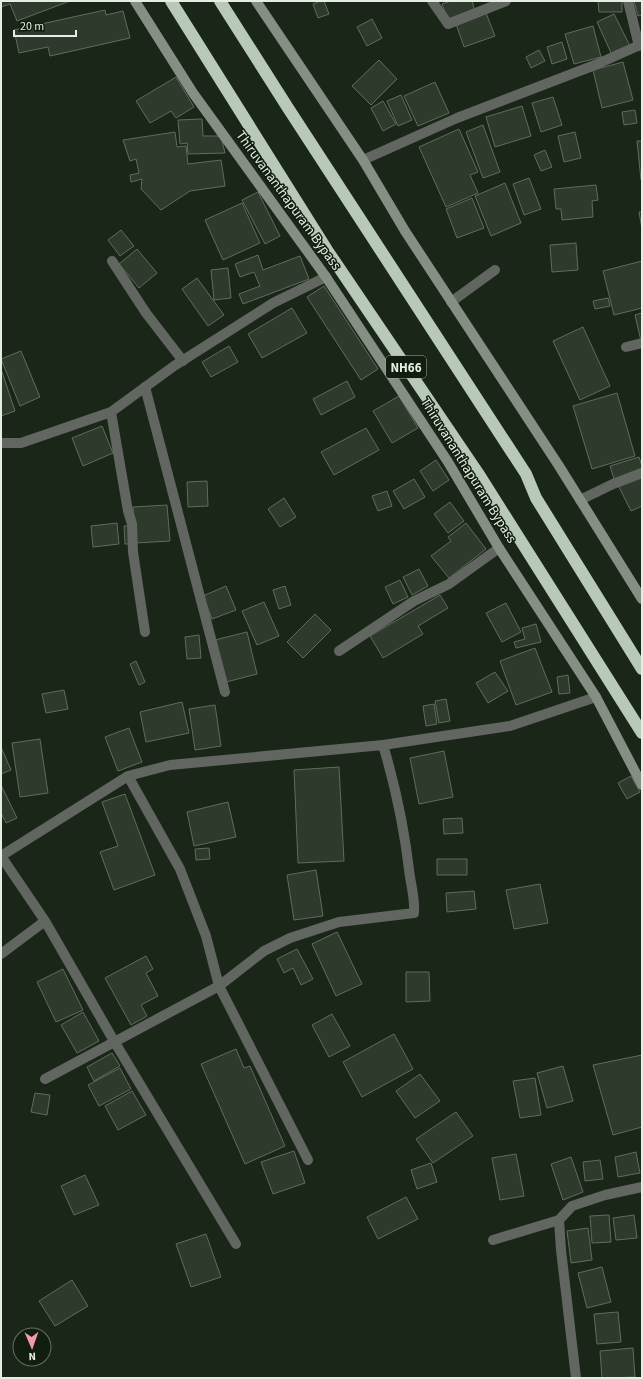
<svg xmlns="http://www.w3.org/2000/svg" width="643" height="1379" viewBox="0 0 643 1379" font-family="'Source Sans 3',sans-serif">
  <style>
    .building { fill: #2e3b2c; stroke: #5e6d5c }
    .lines { fill: none; stroke-linecap: round; stroke-linejoin: round }
    .lane { stroke: #616760; stroke-width: 10 }
    .street { stroke: #616760; stroke-width: 10 }
    .secondary { stroke: #858f83; stroke-width: 10 }
    .highway { stroke: #b9c9b7; stroke-width: 12 }
    .labels { text-anchor: middle; stroke-width: 3; stroke-linejoin: round; paint-order: stroke }
    .shield { fill: #111d0f; stroke: #a5afa4; stroke-width: 1 }
    .shield-label { font-size: 13px; font-weight: bold; fill: #e5ede4 }
    .street-label { font-size: 14px; fill: #e5ede4; stroke: #111d0f }
  </style>
  <rect width="100%" height="100%" fill="#1a2618"/>
  <path class="building" d="M1 1H70L17 21 10 4 1 7Z
    M320 1H324L329 14 318 18 313 4Z
    M451 1H472L475 11 448 20 442 4Z
    M598 1H622V12H599Z
    M634 1H642V15L638 16Z
    M105 10 106 15 123 11 130 38 50 56 48 47 19 53 14 30Z
    M486 13 495 36 464 47 456 24Z
    M614 14 630 46 612 55 597 22Z
    M372 19 382 38 367 46 357 27Z
    M593 26 601 57 574 64 565 34Z
    M562 42 567 59 552 64 547 47Z
    M539 50 545 61 531 68 526 57Z
    M379 60 397 79 371 105 352 86Z
    M623 62 633 100 602 108 593 70Z
    M176 77 194 107 176 118 171 111 150 123 136 101Z
    M435 82 449 113 418 126 404 96Z
    M401 95 412 120 398 126 387 101Z
    M553 97 562 125 541 132 532 103Z
    M383 101 396 124 383 131 371 108Z
    M522 106 531 136 495 147 486 117Z
    M635 110 637 123 624 125 622 112Z
    M202 119 203 136H221L225 153 188 154 187 143 180 144 178 120Z
    M483 125 500 172 483 178 466 132Z
    M459 129 478 172 470 175 478 193 446 207 419 147Z
    M175 132 177 147 186 146 188 164 221 160 225 186 190 191 161 210 141 189 142 179 131 182 130 175 139 173 136 159 130 161 123 140Z
    M575 132 581 158 564 162 558 136Z
    M637 141H642V180H641Z
    M545 150 552 167 541 171 534 155Z
    M529 178 541 209 524 215 513 184Z
    M505 183 521 223 491 236 475 196Z
    M596 185 598 200 592 201 593 217 562 220 561 209H556L554 189Z
    M258 192 280 236 265 244 242 200Z
    M472 198 484 228 457 238 446 209Z
    M242 203 260 243 223 260 205 220Z
    M639 212H642V229Z
    M121 230 134 246 120 256 108 240Z
    M576 243 578 270 552 272 550 245Z
    M137 249 157 273 139 288 119 264Z
    M258 255 263 270 300 256 309 279 243 304 239 294 260 286 254 272 240 277 235 264Z
    M642 261V308L614 315 603 271Z
    M228 268 231 298 214 300 211 270Z
    M197 278 224 315 208 326 182 289Z
    M324 286 378 369 361 380 307 297Z
    M608 298 610 306 595 309 593 301Z
    M292 308 307 333 262 358 248 334Z
    M642 313V341H641L635 315Z
    M583 327 610 386 580 400 553 341Z
    M229 346 238 362 211 377 202 362Z
    M21 351 40 397 20 406 1 359Z
    M1 369 15 411 1 416Z
    M347 381 355 397 321 415 313 399Z
    M617 393 635 456 592 469 573 406Z
    M399 396 418 428 392 443 373 411Z
    M102 426 113 453 83 466 72 438Z
    M366 428 379 450 334 475 321 452Z
    M639 457 642 466V473L615 482 610 466Z
    M436 460 449 480 433 491 420 471Z
    M642 476V506L631 511 618 485Z
    M414 479 425 497 404 509 393 491Z
    M207 481 208 506 188 507 187 482Z
    M387 491 392 506 378 511 372 496Z
    M284 498 296 517 280 527 268 509Z
    M450 502 464 521 448 533 434 514Z
    M167 505 170 541 136 543 133 507Z
    M117 523 119 544 93 547 91 526Z
    M466 523 486 549 449 578 431 556 451 541 448 537Z
    M124 526H131L133 544H125Z
    M419 569 428 586 412 595 403 577Z
    M400 580 408 597 393 604 385 587Z
    M226 586 236 610 212 619 203 596Z
    M285 586 291 605 279 609 273 590Z
    M440 595 448 608 418 626 423 634 383 658 370 636Z
    M264 602 279 636 257 645 242 611Z
    M506 603 521 632 502 642 486 613Z
    M315 614 331 630 303 658 287 642Z
    M536 624 541 642 516 648 514 642 525 639 522 628Z
    M247 632 257 674 226 682 215 640Z
    M199 635 201 658 187 659 185 637Z
    M535 648 552 692 516 705 500 661Z
    M136 661 145 682 139 685 130 664Z
    M495 672 508 691 488 703 476 683Z
    M568 675 570 693 559 694 557 677Z
    M64 690 68 709 46 713 42 694Z
    M446 699 450 721 439 723 435 701Z
    M182 702 189 733 146 742 140 712Z
    M434 704 437 724 426 726 423 706Z
    M215 705 221 746 195 750 189 709Z
    M129 728 142 762 118 771 105 737Z
    M40 739 48 793 20 797 12 743Z
    M1 747 11 770 1 774Z
    M444 751 453 797 419 804 410 758Z
    M339 767 344 861 298 863 294 770Z
    M631 776 640 792 627 799 618 783Z
    M1 785 17 818 6 823 1 813Z
    M125 794 155 875 114 890 100 852 118 846 102 802Z
    M228 802 236 837 194 846 187 812Z
    M462 818 463 833 444 834 443 819Z
    M209 848 210 859 196 860 195 849Z
    M437 859H467V875H437Z
    M316 870 323 916 294 920 287 875Z
    M540 884 548 923 514 929 506 890Z
    M474 891 476 909 447 912 446 893Z
    M337 932 362 984 336 996 312 944Z
    M297 949 313 979 301 985 293 968 284 973 277 959Z
    M146 956 153 969 146 973 158 996 141 1005 147 1016 131 1025 105 978Z
    M63 969 83 1010 56 1022 37 982Z
    M406 972H429L430 1001 406 1002Z
    M83 1012 99 1041 77 1053 61 1025Z
    M332 1014 350 1046 329 1057 312 1025Z
    M394 1034 413 1069 362 1097 343 1062Z
    M236 1049 244 1068 250 1066 285 1146 245 1164 201 1064Z
    M112 1053 120 1066 94 1081 87 1067Z
    M642 1055V1127L613 1135 593 1065Z
    M563 1066 573 1101 547 1108 537 1073Z
    M120 1068 131 1089 99 1106 88 1085Z
    M420 1074 440 1101 415 1118 396 1091Z
    M535 1078 541 1115 520 1118 513 1081Z
    M132 1091 146 1115 118 1130 105 1106Z
    M35 1093 50 1095 47 1115 31 1112Z
    M456 1112 473 1136 433 1163 416 1139Z
    M294 1151 305 1183 273 1194 261 1162Z
    M636 1152 640 1173 618 1177 615 1157Z
    M516 1154 524 1196 500 1200 492 1158Z
    M571 1157 583 1192 563 1200 551 1164Z
    M600 1160 603 1179 585 1181 583 1162Z
    M431 1163 437 1182 417 1189 411 1170Z
    M85 1175 99 1205 74 1215 61 1186Z
    M406 1197 418 1219 378 1239 367 1217Z
    M609 1215 611 1242 592 1243 590 1216Z
    M634 1215 637 1238 616 1240 613 1218Z
    M588 1228 592 1260 571 1263 567 1231Z
    M206 1234 221 1277 191 1287 176 1244Z
    M602 1267 611 1302 587 1308 578 1273Z
    M72 1280 88 1306 55 1326 39 1301Z
    M618 1312 621 1342 597 1344 594 1314Z
    M633 1348 635 1377 602 1378 600 1351Z"/>
  <g class="lines">
    <path class="lane" d="M145 387 225 692"/>
    <path class="street" d="M432 1 448 24 506 1
      M628 1 639 46
      M363 160 457 118 595 65 642 44
      M112 261 146 313 183 361
      M451 302 495 270
      M626 347 642 343
      M111 412 128 511 132 524 133 552 145 632
      M1 443H21L111 412 174 366 273 303 326 277
      M580 500 613 484 642 473
      M339 651 414 601 449 584 499 548
      M128 776 170 765 383 745
      M1 856 128 776 180 869 206 936 219 986 308 1160
      M1 856 45 921 114 1041 236 1244
      M1 954 45 921
      M45 1079 219 986 264 951 290 938 339 922 414 913C415 901 412 889 410 877 405 833 396 788 383 745L510 726 596 697
      M493 1240 559 1220
      M576 1378 561 1250 559 1220 572 1206 605 1195 642 1187"/>
    <path class="secondary" d="M135 1 193 93 326 277 448 462 499 548 596 697 642 785
      M256 1 363 160 405 231 559 466 642 599"/>
    <path class="highway" d="M171 1 327 250 478 473 642 733
      M220 1 288 108 526 474 536 498 642 669"/>
  </g>
  <g class="labels">
    <rect class="shield" x="386" y="356" width="40" height="22" rx="3"/>
    <g class="shield-label">
      <text x="406" y="372">NH66</text>
    </g>
    <g class="street-label">
      <text transform="translate(289 200) rotate(54)" y="5">Thiruvananthapuram Bypass</text>
      <text transform="translate(469 470) rotate(58)" y="5">Thiruvananthapuram Bypass</text>
    </g>
  </g>
  <rect width="643" height="1379" fill="none" stroke="#e5ede4" stroke-width="4"/>
  <g transform="translate(32 1347) rotate(178)"><circle r="19" fill="#111d0f" stroke="#667064"/>
  <path d="M0-3L7 15L0 10L-7 15Z" fill="#f29aad"/>
  <text y="-6" font-size="11" font-weight="bold" text-anchor="middle" fill="#e5ede4">N</text>
  </g>
  <path d="M14 30v6h62v-6" fill="none" stroke="#e5ede4" stroke-width="2"/>
  <text x="20" y="30" font-size="12" fill="#e5ede4" stroke="#111d0f" stroke-width="3" paint-order="stroke">20 m</text>
</svg>
